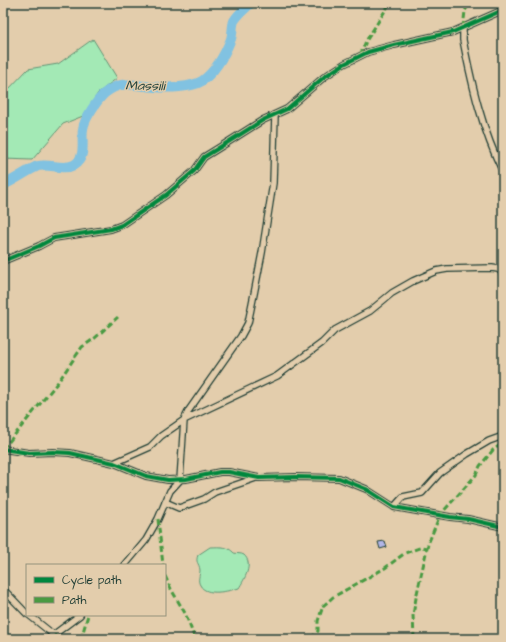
<svg xmlns="http://www.w3.org/2000/svg" width="506" height="642" viewBox="0 0 506 642" font-family="'Architects Daughter',sans-serif">
  <style>
    .green { fill: #a3e9b5; stroke: #619374 }
    .lines { fill: none; stroke-linecap: round; stroke-linejoin: round }
    .river { stroke: #81c2e1; stroke-width: 10 }
    .building { fill: #b1b5e6; stroke: #1f3d34 }
    .minor-casing { stroke: #1f3d34; stroke-width: 8 }
    .minor { stroke: #e3cdac; stroke-width: 5.5 }
    .quiet { stroke: #4a9a42; stroke-width: 3; stroke-dasharray: 6 3; stroke-linecap: butt }
    .cycleway-casing { stroke: #e3cdac; stroke-width: 6 }
    .cycleway { stroke: #00873e; stroke-width: 4 }
    .labels { text-anchor: middle; stroke-width: 3; stroke-linejoin: round; paint-order: stroke }
    .water-label { font-size: 14px; font-style: italic; fill: #24443d; stroke: #e3cdac }
  </style>
  <rect width="100%" height="100%" fill="#e3cdac"/>
  <filter id="ink" filterUnits="userSpaceOnUse"><feTurbulence type="fractalNoise" baseFrequency=".025" numOctaves="2"/><feDisplacementMap in="SourceGraphic" scale="8" xChannelSelector="R" yChannelSelector="G"/><feConvolveMatrix kernelMatrix="1 2 1 2 8 2 1 2 1" color-interpolation-filters="sRGB"/></filter>
  <g filter="url(#ink)">
    <path class="green" d="M93 39 117 78 98 93 83 116 63 124 32 160 3 159V101L6 92 28 69 58 64Z
      M210 547C216 547 224 546 229 549 231 550 233 552 234 553 237 554 241 553 244 555 254 564 244 580 239 588 229 591 206 597 200 585 197 580 200 575 200 570 199 562 195 563 198 555Z"/>
    <g class="lines">
      <path class="river" d="M3 185C15 180 28 170 38 166 50 163 63 171 74 165 87 157 81 141 83 129 84 119 98 99 105 93 122 79 135 86 155 87 168 88 191 88 202 81 216 71 225 54 231 39 233 33 232 26 234 21 238 14 246 8 251 3"/>
    </g>
    <path class="building" d="M385 541 387 547 380 549 378 542Z"/>
    <g class="lines">
      <defs>
        <path id="minor" d="M463 28V40C472 85 482 130 503 172
          M3 261 39 246 54 238 111 229 122 225 166 195 194 171 204 157 217 149 263 120 287 109 324 77 344 64 368 52 394 45 453 32 503 10
          M3 449 29 453 53 452 70 453 114 463 146 476 168 480 186 479 220 472H229L259 478 295 477 339 478 366 489 394 507 450 517 468 519 503 527
          M114 463 150 447 161 436 184 420 277 376 322 343 335 330 370 311 392 293 413 281 436 271 447 269 492 268 498 269 503 273
          M165 502 179 508 204 499 215 492 256 478
          M394 507 403 497 422 493 440 473 467 454 489 441 503 436
          M125 565 146 540 158 519 170 491 180 480 184 420 189 410 241 336 248 323 254 294 262 253 273 183 275 115
          M3 589 27 614
          M29 615 54 635
          M48 639 80 615"/>
      </defs>
      <use href="#minor" class="minor-casing"/>
      <use href="#minor" class="minor"/>
      <path class="quiet" d="M463 28 465 11 469 3
        M360 56 366 41 390 3
        M3 449 58 382 82 347 95 338 118 317
        M158 519 163 565
        M165 576 171 589 185 613 195 639
        M54 635 59 639
        M81 639 88 615
        M311 639 318 631V621L323 606 333 597 385 568 405 553 422 547 427 548
        M414 639 413 615 416 598 428 544 440 515 476 475 480 466 493 450 503 443"/>
      <defs>
        <path id="cycleway" d="M3 261 39 246 54 238 111 229 122 225 166 195 194 171 204 157 217 149 263 120 287 109 324 77 344 64 368 52 394 45 453 32 503 10
          M3 449 29 453 53 452 70 453 114 463 146 476 168 480 186 479 220 472H229L259 478 295 477 339 478 366 489 394 507 450 517 468 519 503 527"/>
      </defs>
      <use href="#cycleway" class="cycleway-casing"/>
      <use href="#cycleway" class="cycleway"/>
    </g>
  </g>
  <g class="labels">
    <g class="water-label">
      <text transform="translate(145 85) rotate(1)" y="5">Massili</text>
    </g>
  </g>
  <rect width="506" height="642" fill="none" stroke="#e3cdac" stroke-width="16"/>
  <rect x="8" y="8" width="490" height="626" fill="none" stroke="#1f3d34" stroke-width="1.5" filter="url(#ink)"/>
  <rect x="26" y="564" width="140" height="52" fill="#e3cdac" stroke="#95937c"/>
  <rect x="34" y="577" width="20" height="6" fill="#00873e" stroke="#95937c"/>
  <text x="62" y="584" font-size="12" fill="#1f3d34">Cycle path</text>
  <rect x="34" y="597" width="20" height="6" fill="#4a9a42" stroke="#95937c"/>
  <text x="62" y="604" font-size="12" fill="#1f3d34">Path</text>
</svg>
